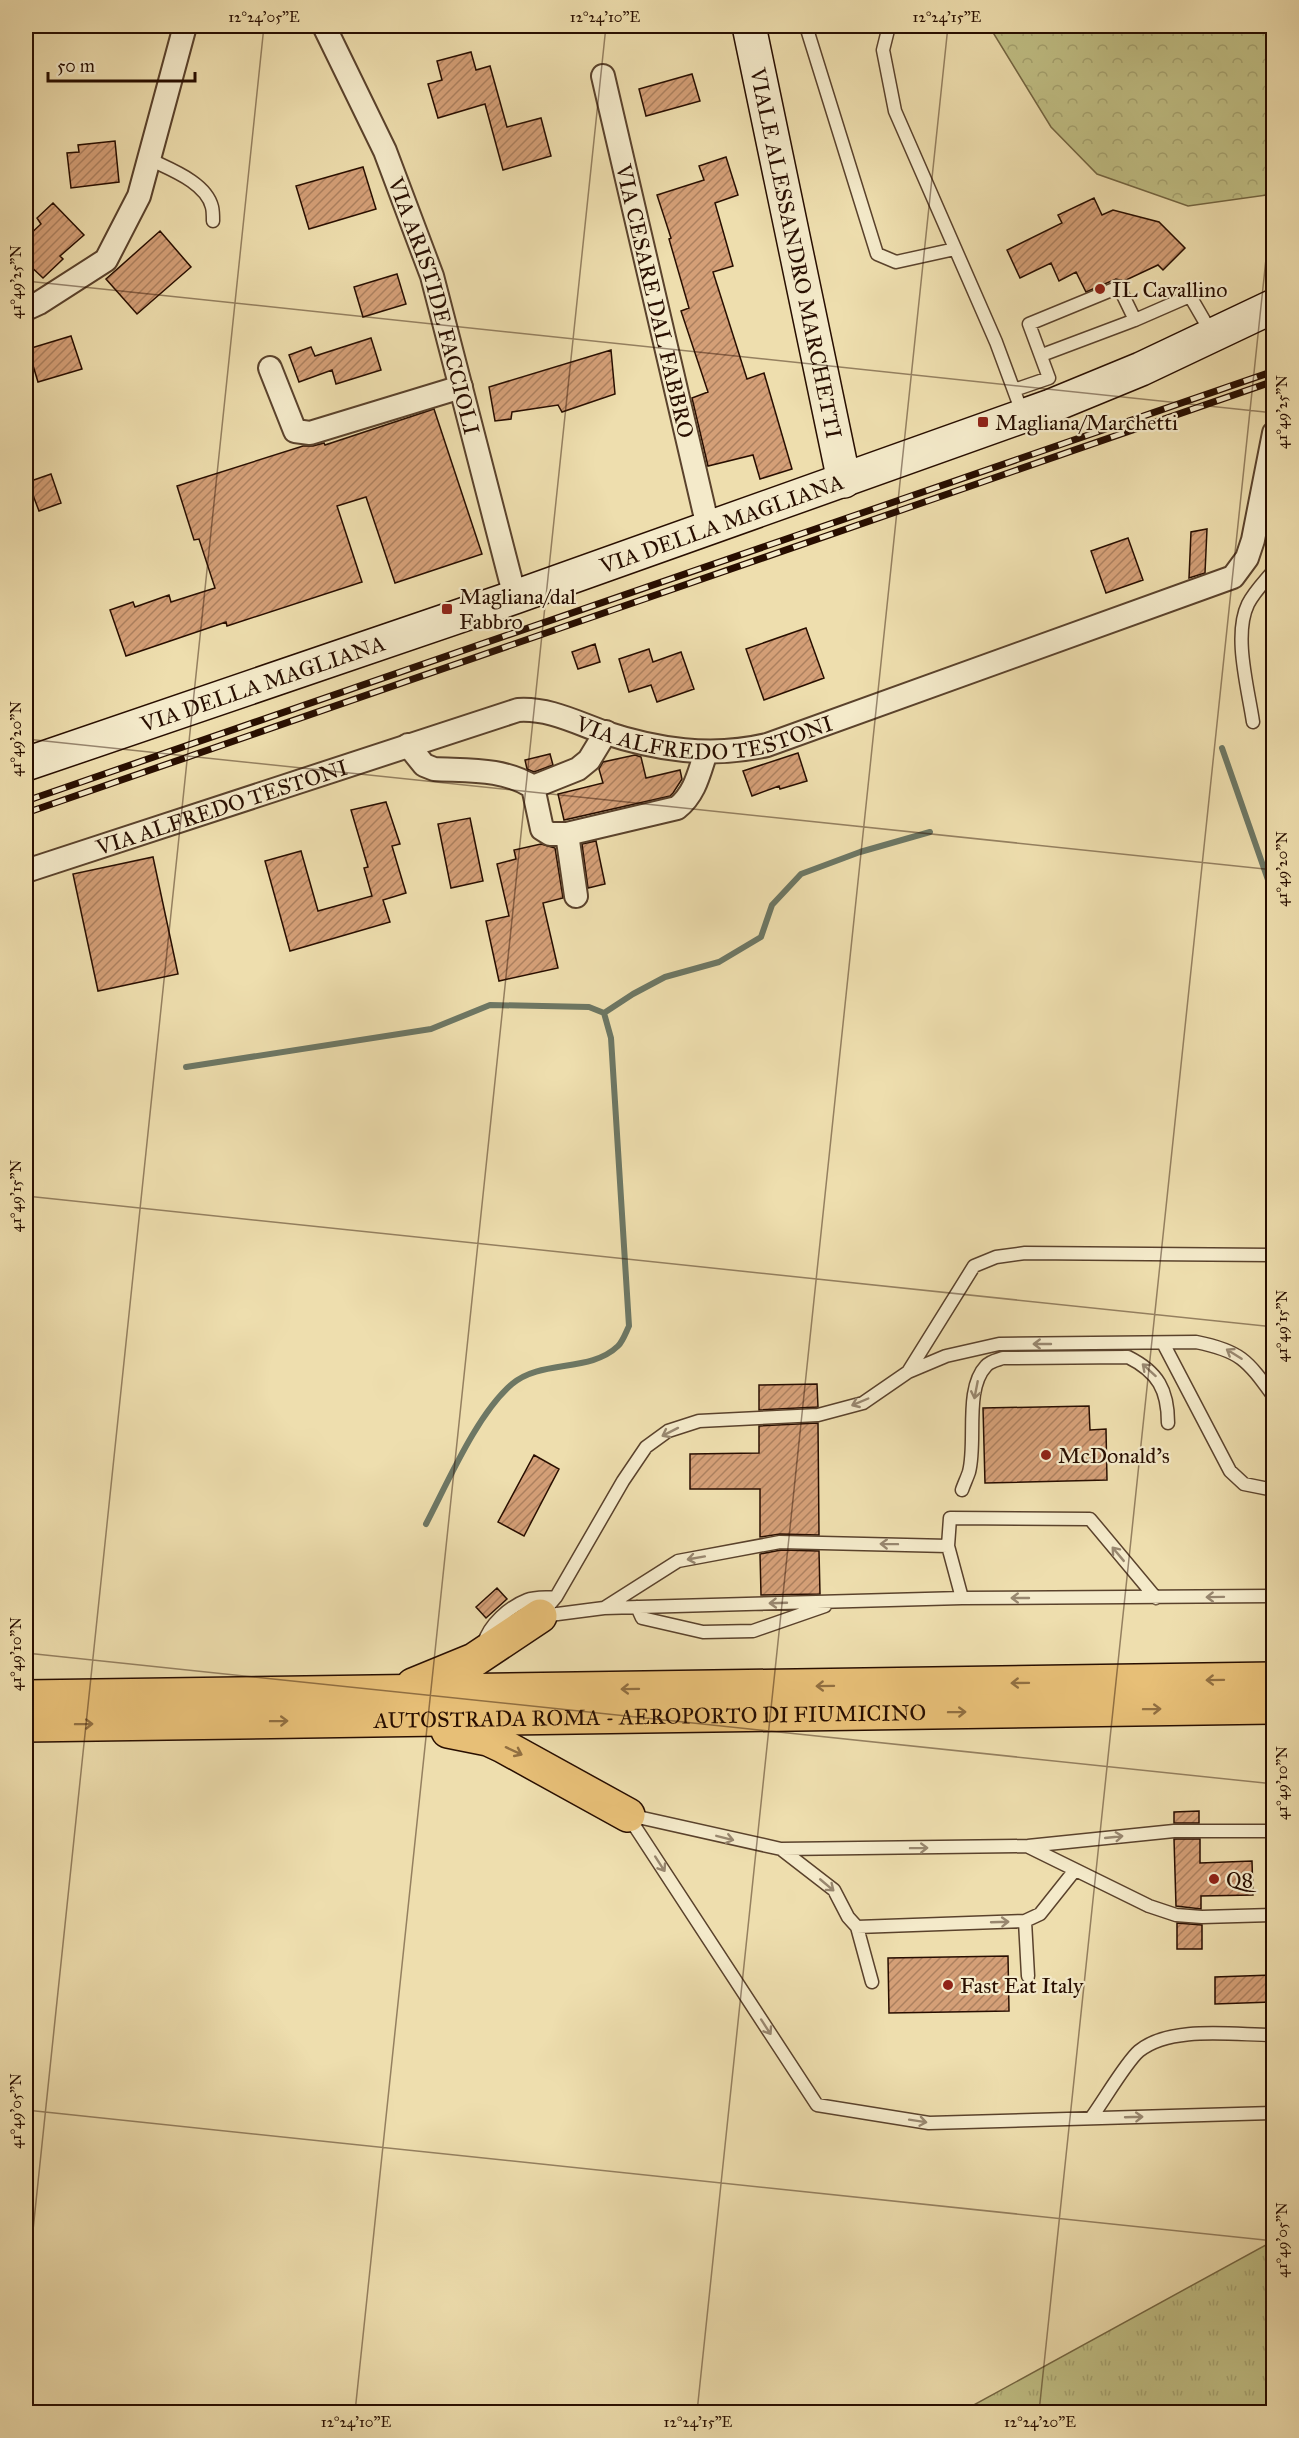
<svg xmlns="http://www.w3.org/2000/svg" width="1299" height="2438" viewBox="0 0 1299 2438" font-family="'IM FELL Great Primer',serif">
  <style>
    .grass { fill: url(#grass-tufts); stroke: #746642; stroke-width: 1.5 }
    .park { fill: url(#park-crowns); stroke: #746642; stroke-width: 1.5 }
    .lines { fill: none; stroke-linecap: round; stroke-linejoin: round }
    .stream { stroke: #6d7764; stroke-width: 6 }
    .building { fill: url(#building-hatch); stroke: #280e00; stroke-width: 1.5 }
    .lane-casing { stroke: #5a422c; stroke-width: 15 }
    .street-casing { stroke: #5a422c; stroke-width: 26 }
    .secondary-casing { stroke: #280e00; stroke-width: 36 }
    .highway-casing { stroke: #280e00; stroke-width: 36 }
    .lane { stroke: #f4eaca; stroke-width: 12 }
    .street { stroke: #f4eaca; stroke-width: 22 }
    .secondary { stroke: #f4eaca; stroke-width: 33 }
    .highway { stroke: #e7bf77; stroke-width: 33 }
    .rail-casing { stroke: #280e00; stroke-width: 7 }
    .rail { stroke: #f4eaca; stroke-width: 4.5; stroke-dasharray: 14; stroke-linecap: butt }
    .oneway { stroke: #98876f }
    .oneway2 { stroke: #916f41 }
    .ticks { fill: none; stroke: #280e00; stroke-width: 1.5; stroke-opacity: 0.45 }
    .poi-dot { fill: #8f2418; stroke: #f4eaca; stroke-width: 2 }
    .labels { text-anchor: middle; stroke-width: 4.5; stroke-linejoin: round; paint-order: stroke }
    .street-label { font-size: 22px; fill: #280e00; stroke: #f4eaca }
    .poi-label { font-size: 22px; fill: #280e00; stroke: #f4eaca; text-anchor: start }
    .neatline { fill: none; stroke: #280e00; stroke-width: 2 }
    .ticks-label { font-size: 15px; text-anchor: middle; fill: #280e00 }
  </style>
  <defs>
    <pattern id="grass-tufts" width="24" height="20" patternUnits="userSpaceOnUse" patternTransform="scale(1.5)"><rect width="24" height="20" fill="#c0bf85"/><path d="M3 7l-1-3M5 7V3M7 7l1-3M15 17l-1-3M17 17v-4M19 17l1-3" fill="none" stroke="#a5a371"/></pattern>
    <pattern id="park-crowns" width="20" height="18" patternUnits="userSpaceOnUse" patternTransform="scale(1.5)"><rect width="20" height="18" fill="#c0bf85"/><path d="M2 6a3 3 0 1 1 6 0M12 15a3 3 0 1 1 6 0" fill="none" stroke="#a5a371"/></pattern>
    <pattern id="building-hatch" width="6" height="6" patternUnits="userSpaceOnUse" patternTransform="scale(1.5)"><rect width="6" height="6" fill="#d49f77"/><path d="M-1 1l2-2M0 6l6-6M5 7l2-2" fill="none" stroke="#ac805f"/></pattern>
  </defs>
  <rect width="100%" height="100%" fill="#eedeae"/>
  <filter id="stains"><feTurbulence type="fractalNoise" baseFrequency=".00333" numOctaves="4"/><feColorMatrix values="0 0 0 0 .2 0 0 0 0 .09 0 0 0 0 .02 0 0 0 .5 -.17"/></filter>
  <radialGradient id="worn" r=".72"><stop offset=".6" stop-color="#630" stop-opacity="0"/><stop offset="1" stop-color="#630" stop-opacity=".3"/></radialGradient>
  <path class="grass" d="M1273 2241V2412H960H961Z"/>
  <path class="park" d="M989 26H1273V194L1188 206 1097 174 1051 127Z"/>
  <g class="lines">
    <path class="stream" d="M1222 748 1274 897
      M604 1013 633 994 665 977 719 962 761 937 772 905 801 874 860 852 930 832
      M186 1067 431 1029 490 1005 589 1007 604 1013 611 1038 629 1326C626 1332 623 1341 618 1346 590 1373 541 1359 512 1384 477 1414 448 1482 426 1524"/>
  </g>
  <path class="building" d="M471 52 476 70 490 66 507 127 541 118 551 156 503 170 485 104 438 118 428 84 442 80 437 61Z
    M692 74 700 101 646 116 639 89Z
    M115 141 119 182 71 188 67 153 79 152 78 145Z
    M726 157 738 195 715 203 733 266 713 272 747 379 764 373 792 469 760 479 753 455 708 466 692 398 708 392 681 311 689 308 669 239 671 238 657 195 704 180 699 166Z
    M363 167 376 209 309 229 296 186Z
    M1094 198 1102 215 1113 210 1159 222 1185 248 1163 270 1158 265 1124 281 1116 279 1086 292 1076 272 1059 281 1051 263 1020 278 1007 250 1062 223 1058 215Z
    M53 203 84 235 60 256 63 259 43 278 26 262V238L41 224 37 218Z
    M160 231 191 267 137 314 106 279Z
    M397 274 406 304 363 317 354 287Z
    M71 336 82 369 38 382 28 349Z
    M371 338 381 370 336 384 332 370 299 382 289 355 311 347 315 356Z
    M611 350 615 394 562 412 558 405 512 412 511 419 495 421 489 387Z
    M434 409 482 554 395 583 366 497 337 506 362 582 227 626 226 622 126 656 110 610 133 602 135 607 169 595 171 602 215 588 199 539 194 540 177 486 303 446H313L324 443 325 445Z
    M51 474 61 503 39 511 28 482Z
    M1207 529 1205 573 1189 578 1191 532Z
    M1128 538 1143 580 1106 593 1091 551Z
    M806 628 824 678 764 700 746 649Z
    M595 644 600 662 578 669 572 652Z
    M649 649 653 662 681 652 694 689 657 702 651 685 629 692 619 659Z
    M798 753 807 781 780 789 779 786 752 796 743 771Z
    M550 754 553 765 534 772 527 769 525 760Z
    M635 755 641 757 646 778 680 770 682 779 673 793 670 796 564 820 558 794 603 783 599 769 603 762Z
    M386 802 400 844 392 846 406 893 383 900 390 922 290 951 265 861 301 851 318 911 372 896 364 868 368 867 351 810Z
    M470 818 483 881 451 888 438 824Z
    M596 841 605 884 588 888 582 844Z
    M541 844 555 848 563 898 543 903 558 968 499 981 486 921 509 916 497 864 516 859 514 850Z
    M153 857 178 974 98 991 73 874Z
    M817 1384 818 1407 759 1410V1385Z
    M1089 1406 1090 1430 1106 1429 1107 1480 985 1483 983 1408Z
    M818 1423 819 1535 780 1534 760 1537V1489H690V1454L759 1453V1426Z
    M534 1455 559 1469 524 1536 498 1522Z
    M781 1550 819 1551 820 1594 761 1595 760 1554Z
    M497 1588 507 1599 486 1618 476 1607Z
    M1199 1811V1823H1174V1812Z
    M1174 1839H1200V1863L1252 1861 1253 1895 1201 1896V1909L1176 1906Z
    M1177 1923 1202 1925V1949H1177Z
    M1008 1956 1009 2011 889 2013 888 1958Z
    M1272 1975 1273 2002 1215 2004V1977Z"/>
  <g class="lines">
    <defs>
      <path id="lane" d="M806 26 877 254 896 262 955 249
        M889 26 883 50 895 111 996 342 1023 415
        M149 159C169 169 206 182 212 207 213 211 213 217 213 221
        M1135 320 1190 296 1212 334
        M1014 390 1049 378 1029 324 1119 287 1135 320 1042 355
        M1253 722C1248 688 1233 635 1248 604 1254 592 1265 581 1274 570
        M1163 1343 1230 1471 1244 1484 1274 1490
        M908 1372 974 1266 996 1257 1025 1253 1274 1255
        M962 1490C964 1484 967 1478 969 1472 977 1442 964 1389 986 1366 990 1361 997 1360 1003 1358L1128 1357C1158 1372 1168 1390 1168 1423
        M1156 1598 1090 1519 950 1518 948 1546 962 1598 1274 1596
        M637 1607 642 1618 703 1632 753 1631 825 1606
        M604 1608 962 1598
        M540 1616 556 1597 623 1481 646 1447 668 1431 699 1421 818 1415 863 1403 908 1372 946 1356 999 1344 1196 1342C1241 1351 1247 1360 1274 1397
        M542 1616 604 1608 678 1561 780 1542 948 1546
        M484 1643C489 1625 509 1607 527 1600 535 1597 547 1598 556 1597
        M629 1815 781 1849 1028 1846 1174 1831H1274
        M628 1816 817 2105 929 2123 1274 2113
        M1029 1847 1149 1906 1176 1915 1202 1917 1274 1915
        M781 1849 834 1890 848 1917 857 1927 1025 1921 1040 1914 1075 1870
        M1025 1921 1028 1976
        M857 1927 872 1982
        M1091 2118C1103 2102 1126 2062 1139 2051 1171 2025 1234 2035 1274 2035"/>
      <g id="street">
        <path id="s1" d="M324 26 385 151 432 276 515 597"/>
        <path id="s2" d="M603 76 708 527"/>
        <path d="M26 309 39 303 106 260 139 196 185 26"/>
        <path d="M270 368 295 431 310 433 461 387"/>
        <path d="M408 745 424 765 434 769C468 771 503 768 533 787L542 829 550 834H567L677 808C695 794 699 773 706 752"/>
        <path d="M533 787 578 769 589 760 606 732"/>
        <path d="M567 834 576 896"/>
        <path id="s3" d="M26 871 518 710C548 708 575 722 603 732 657 750 711 758 767 745L1233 577 1247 558 1253 540 1274 433"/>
      </g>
      <g id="secondary">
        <path id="s4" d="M749 26 844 481"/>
        <path id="s5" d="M26 764 515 597 1051 406 1141 369 1274 306"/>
      </g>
      <g id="highway">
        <path d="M413 1685 474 1660 540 1616"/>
        <path d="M26 1697 1274 1679"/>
        <path id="s6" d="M26 1725 1274 1707"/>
        <path d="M448 1731 488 1739 503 1746 628 1815"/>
      </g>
    </defs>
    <use href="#lane" class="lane-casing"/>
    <use href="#street" class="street-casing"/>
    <use href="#secondary" class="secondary-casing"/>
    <use href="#highway" class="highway-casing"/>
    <use href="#lane" class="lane"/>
    <use href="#street" class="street"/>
    <use href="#secondary" class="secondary"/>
    <use href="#highway" class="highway"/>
    <defs>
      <path id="rail" d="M26 801 1274 371
        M26 813 1274 381"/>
    </defs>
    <use href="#rail" class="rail-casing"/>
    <use href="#rail" class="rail"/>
  </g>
  <defs><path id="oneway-shaft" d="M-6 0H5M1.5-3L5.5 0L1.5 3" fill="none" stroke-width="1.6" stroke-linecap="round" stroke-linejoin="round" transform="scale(1.5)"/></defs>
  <g class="oneway">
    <use href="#oneway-shaft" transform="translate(1042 1344) rotate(180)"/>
    <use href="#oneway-shaft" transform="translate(1234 1354) rotate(-148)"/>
    <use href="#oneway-shaft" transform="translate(1149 1370) rotate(-138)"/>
    <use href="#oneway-shaft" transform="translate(976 1390) rotate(101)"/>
    <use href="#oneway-shaft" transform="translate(860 1402) rotate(157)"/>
    <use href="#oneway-shaft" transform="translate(670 1432) rotate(153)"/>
    <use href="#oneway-shaft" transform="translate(889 1544) rotate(-179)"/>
    <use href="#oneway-shaft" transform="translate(1118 1554) rotate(-130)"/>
    <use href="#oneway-shaft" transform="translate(696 1558) rotate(170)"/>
    <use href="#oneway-shaft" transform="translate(1215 1597) rotate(179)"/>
    <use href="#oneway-shaft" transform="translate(1020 1598) rotate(-180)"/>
    <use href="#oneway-shaft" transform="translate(778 1603) rotate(178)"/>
    <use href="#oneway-shaft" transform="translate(1114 1837) rotate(-6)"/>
    <use href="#oneway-shaft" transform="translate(725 1838) rotate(14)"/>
    <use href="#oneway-shaft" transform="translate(919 1848) rotate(-1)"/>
    <use href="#oneway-shaft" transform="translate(660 1864) rotate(57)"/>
    <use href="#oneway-shaft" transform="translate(827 1885) rotate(40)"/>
    <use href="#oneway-shaft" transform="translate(1000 1922) rotate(-2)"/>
    <use href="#oneway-shaft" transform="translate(766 2027) rotate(57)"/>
    <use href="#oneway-shaft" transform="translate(1134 2117) rotate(-2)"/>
    <use href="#oneway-shaft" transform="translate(918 2121) rotate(9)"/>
  </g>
  <g class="oneway2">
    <use href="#oneway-shaft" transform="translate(1215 1680) rotate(179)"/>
    <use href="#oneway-shaft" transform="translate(1020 1683) rotate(179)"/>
    <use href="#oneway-shaft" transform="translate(825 1686) rotate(179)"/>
    <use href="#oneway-shaft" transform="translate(630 1689) rotate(179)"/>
    <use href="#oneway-shaft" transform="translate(1152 1709) rotate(-1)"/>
    <use href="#oneway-shaft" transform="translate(957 1712) rotate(-1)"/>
    <use href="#oneway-shaft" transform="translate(279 1721) rotate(-1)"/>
    <use href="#oneway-shaft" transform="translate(84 1724) rotate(-1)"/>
    <use href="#oneway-shaft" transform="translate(514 1751) rotate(25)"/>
  </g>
  <path class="ticks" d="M26 281 1274 413M26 739 1274 870M26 1196 1274 1327M26 1653 1274 1784M26 2110 1274 2241M26 2297 264 26M355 2412 606 26M697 2412 948 26M1039 2412 1274 183"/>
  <g class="poi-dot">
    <circle cx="1100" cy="289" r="6"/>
    <rect x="977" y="416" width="12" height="12" rx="3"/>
    <rect x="441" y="603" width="12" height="12" rx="3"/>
    <circle cx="1046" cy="1455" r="6"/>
    <circle cx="1214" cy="1879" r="6"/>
    <circle cx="948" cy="1985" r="6"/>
  </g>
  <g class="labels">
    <g class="street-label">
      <text dy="8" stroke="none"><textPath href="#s4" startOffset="232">VIALE ALESSANDRO MARCHETTI</textPath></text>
      <text dy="8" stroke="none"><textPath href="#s2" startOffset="231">VIA CESARE DAL FABBRO</textPath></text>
      <text dy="8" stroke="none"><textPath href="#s1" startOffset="302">VIA ARISTIDE FACCIOLI</textPath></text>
      <text dy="8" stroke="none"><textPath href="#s5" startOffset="736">VIA DELLA MAGLIANA</textPath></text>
      <text dy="8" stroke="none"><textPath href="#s5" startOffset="250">VIA DELLA MAGLIANA</textPath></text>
      <text dy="8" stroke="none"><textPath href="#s3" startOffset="710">VIA ALFREDO TESTONI</textPath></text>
      <text dy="8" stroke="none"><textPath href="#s3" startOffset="206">VIA ALFREDO TESTONI</textPath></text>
      <text dy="8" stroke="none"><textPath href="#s6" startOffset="624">AUTOSTRADA ROMA - AEROPORTO DI FIUMICINO</textPath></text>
    </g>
    <g class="poi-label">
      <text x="1112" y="297">IL Cavallino</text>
      <text x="995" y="430">Magliana/Marchetti</text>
      <text x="459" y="604">Magliana/dal<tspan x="459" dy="25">Fabbro</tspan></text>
      <text x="1058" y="1463">McDonald's</text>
      <text x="1226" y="1887">Q8</text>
      <text x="960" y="1993">Fast Eat Italy</text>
    </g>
  </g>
  <rect width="1299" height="2438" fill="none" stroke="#eedeae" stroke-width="66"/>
  <path d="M48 72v9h147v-9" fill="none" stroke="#280e00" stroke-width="3"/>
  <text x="57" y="72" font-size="18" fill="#280e00" stroke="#f4eaca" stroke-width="4.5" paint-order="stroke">50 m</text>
  <rect x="33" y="33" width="1233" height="2372" class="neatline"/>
  <g class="ticks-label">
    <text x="264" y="22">12°24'05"E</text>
    <text x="605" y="22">12°24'10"E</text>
    <text x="947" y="22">12°24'15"E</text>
    <text transform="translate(16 282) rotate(-90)" y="5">41°49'25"N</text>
    <text transform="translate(1282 412) rotate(-90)" y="5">41°49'25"N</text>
    <text transform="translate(16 739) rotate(-90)" y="5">41°49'20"N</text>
    <text transform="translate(1282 869) rotate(-90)" y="5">41°49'20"N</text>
    <text transform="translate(16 1196) rotate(-90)" y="5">41°49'15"N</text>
    <text transform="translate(1282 1326) rotate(-90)" y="5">41°49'15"N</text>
    <text transform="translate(16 1654) rotate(-90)" y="5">41°49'10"N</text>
    <text transform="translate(1282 1783) rotate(-90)" y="5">41°49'10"N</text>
    <text transform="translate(16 2111) rotate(-90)" y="5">41°49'05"N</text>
    <text transform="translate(1282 2240) rotate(-90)" y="5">41°49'05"N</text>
    <text x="356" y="2427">12°24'10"E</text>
    <text x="698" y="2427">12°24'15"E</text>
    <text x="1040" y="2427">12°24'20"E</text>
  </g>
  <rect width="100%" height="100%" filter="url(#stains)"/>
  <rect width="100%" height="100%" fill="url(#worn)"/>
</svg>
